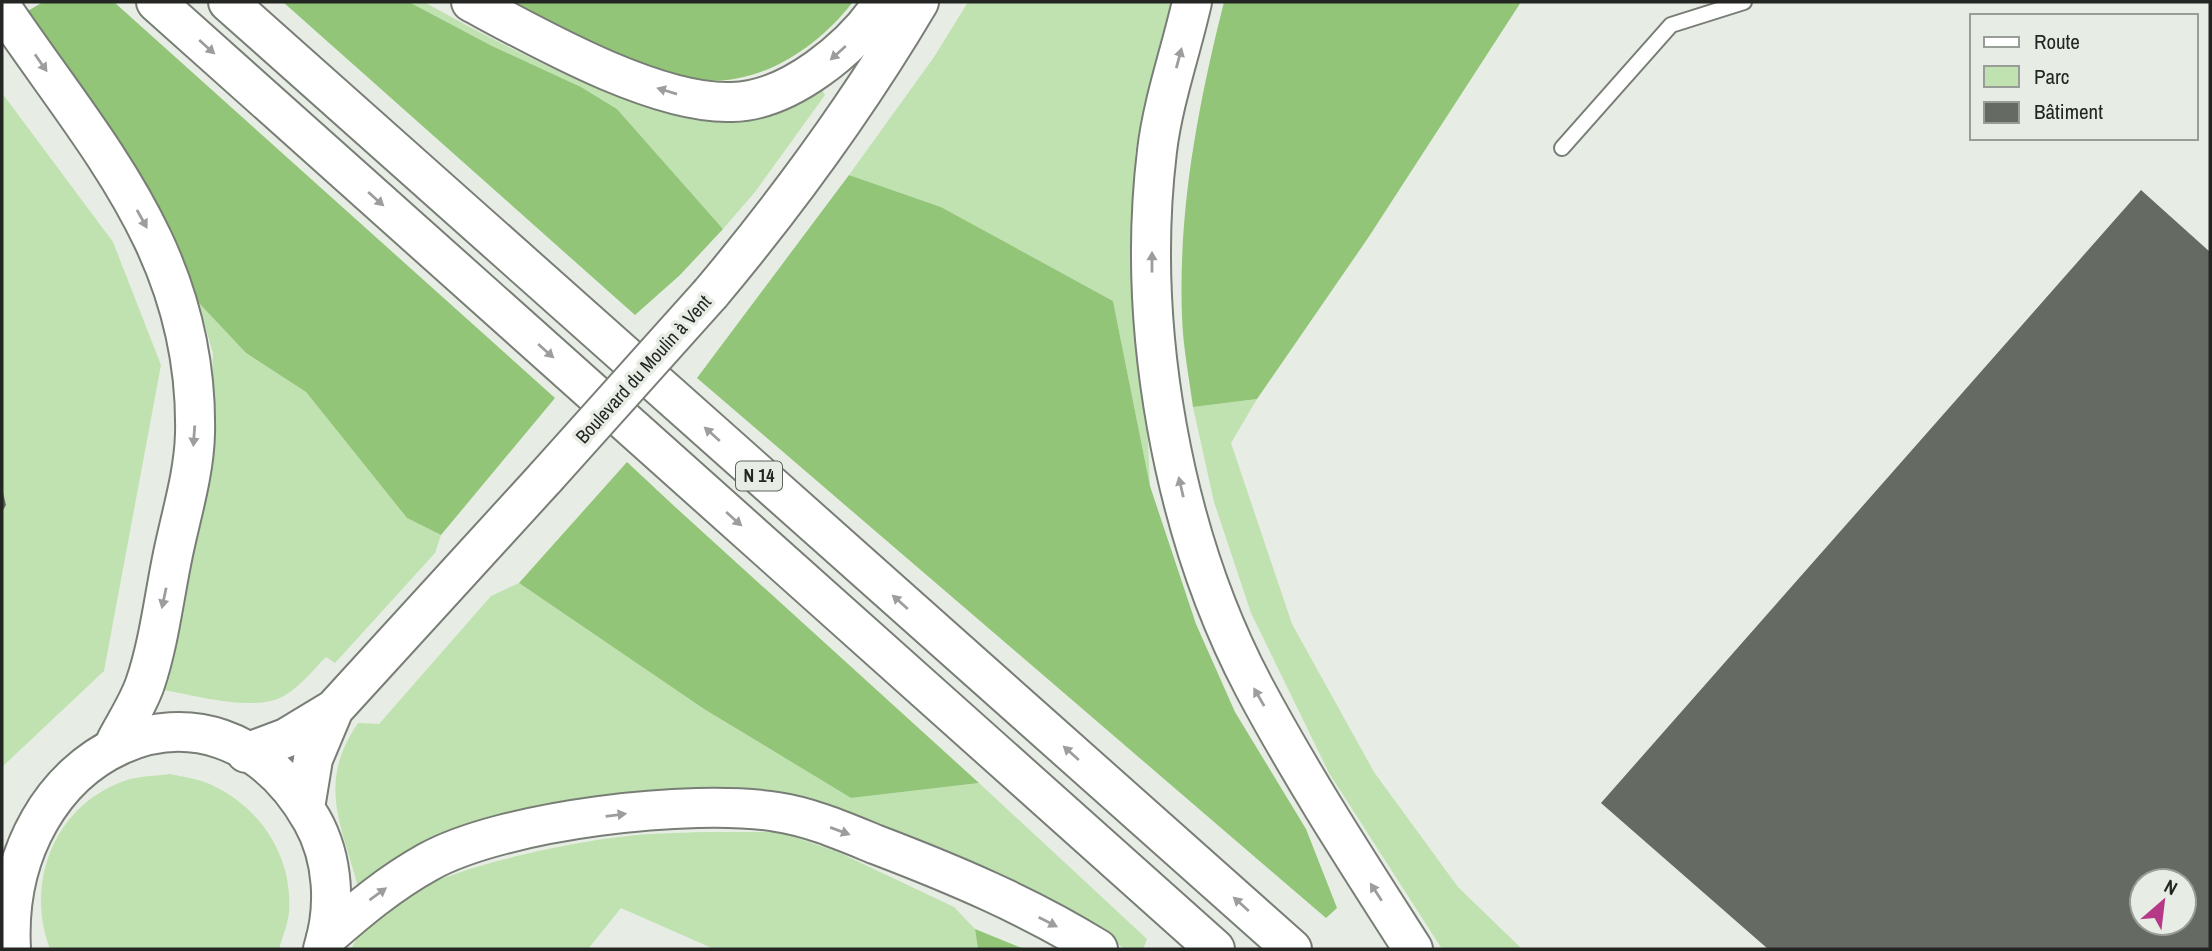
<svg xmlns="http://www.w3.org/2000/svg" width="2212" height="951" viewBox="0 0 2212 951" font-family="'Archivo Narrow',sans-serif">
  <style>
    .green { fill: #c0e2b0 }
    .forest { fill: #92c577 }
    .building { fill: #656a62; fill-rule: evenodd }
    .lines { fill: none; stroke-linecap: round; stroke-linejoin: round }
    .lane-casing { stroke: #787e76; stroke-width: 18 }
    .secondary-casing { stroke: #787e76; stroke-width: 42 }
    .highway-casing { stroke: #787e76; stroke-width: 42 }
    .lane { stroke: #fff; stroke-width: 14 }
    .secondary { stroke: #fff; stroke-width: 38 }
    .highway { stroke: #fff; stroke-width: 38 }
    .secondary-bridge-casing { stroke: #787e76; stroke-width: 42; stroke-linecap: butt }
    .secondary-bridge { stroke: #fff; stroke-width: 38 }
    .oneway { fill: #9c9d9c }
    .labels { text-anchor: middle; stroke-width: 7; stroke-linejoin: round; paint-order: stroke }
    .shield { fill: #e7ede4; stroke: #5e625d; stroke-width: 2 }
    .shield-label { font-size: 18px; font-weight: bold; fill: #242623 }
    .street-label { font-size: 19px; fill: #242623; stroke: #e7ede4 }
  </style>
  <rect width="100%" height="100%" fill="#e7ede4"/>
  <path class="green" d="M409 2H424C495 41 656 130 736 117 764 112 794 96 821 87L825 95 755 192 723 229 617 109 581 87 492 46Z
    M968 2H1174L1148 91 1135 153 1150 486 1113 301 941 207 849 175 934 57Z
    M2 93 113 242 161 365 104 671 2 767V512L6 505 2 488Z
    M198 302 246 353 306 392 407 518 441 535 435 553 335 663 326 657C312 671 299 688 282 697 252 712 194 695 163 690L210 422 213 353Z
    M1257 399 1231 443 1292 624 1374 772 1458 887 1522 949H1442L1329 773 1251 613 1214 502 1193 407Z
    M519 583 704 709 851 798 979 783 1147 939 1143 949H1126L948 851 834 806 770 798 709 795 358 887C341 823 317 783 358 723L379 724 491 596Z
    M170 774C184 777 200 779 212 785 261 808 293 857 289 912 288 924 282 938 279 949H50C24 881 56 803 127 780 140 776 156 776 170 774Z
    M705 832H780L838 852 954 907 975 929 978 949H714L621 908 588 949H351C357 938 365 922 375 914 425 872 554 845 619 837 647 833 677 833 705 832Z"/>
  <path class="forest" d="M43 2H114L555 398 441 535 407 518 306 392 246 353 198 302 175 240 26 12Z
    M283 2H409L492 46 581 87 617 109 723 229 680 275 635 315Z
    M513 2H853C815 50 758 88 693 80 643 74 561 25 513 2Z
    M1224 2H1521L1368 238 1257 399 1193 407C1189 377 1183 347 1182 317 1178 210 1198 105 1224 2Z
    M849 175 941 207 1113 301 1150 486 1196 624 1235 712 1306 829 1337 908 1326 918 697 378Z
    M627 462 673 505 979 783 851 798 704 709 519 583Z
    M975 929 1024 949H978Z"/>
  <path class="building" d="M2141 190 2210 252V949H1768L1601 803ZM2142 881H2184V923H2142Z
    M2 488 6 505 2 512Z"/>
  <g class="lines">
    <defs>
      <path id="lane" d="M1562 148 1671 25 1744 2"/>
      <path id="secondary" d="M711 293C788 201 858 105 919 2
        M246 753 286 738 334 709 546 477
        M305 808 313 759 334 709
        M11 949C0 750 213 647 312 820 334 859 336 908 323 949"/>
      <path id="highway" d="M156 2 1215 949
        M228 2 1292 949
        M471 2C538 38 656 105 732 102 789 101 853 48 883 2
        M1192 2C1181 51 1163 101 1157 151 1136 325 1172 532 1254 687 1302 777 1358 863 1413 949
        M2 8C96 147 199 253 195 434 194 474 181 515 173 554 164 597 159 643 145 684 138 704 126 722 116 741
        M326 938C358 910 390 883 428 862 503 820 692 798 777 812 811 817 845 832 877 845 953 874 1029 906 1098 949"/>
    </defs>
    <use href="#lane" class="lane-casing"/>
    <use href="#secondary" class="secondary-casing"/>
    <use href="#highway" class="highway-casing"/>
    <use href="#lane" class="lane"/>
    <use href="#secondary" class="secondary"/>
    <use href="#highway" class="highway"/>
    <defs>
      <path id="secondary-bridge" d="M546 477 711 293"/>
    </defs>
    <use href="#secondary-bridge" class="secondary-bridge-casing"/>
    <use href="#secondary-bridge" class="secondary-bridge"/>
  </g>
  <defs><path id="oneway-solid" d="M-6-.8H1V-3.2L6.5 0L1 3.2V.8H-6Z" transform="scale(1.75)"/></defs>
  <g class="oneway">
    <use href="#oneway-solid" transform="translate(207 47) rotate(42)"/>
    <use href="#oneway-solid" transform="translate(838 53) rotate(138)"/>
    <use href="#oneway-solid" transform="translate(1179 58) rotate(-75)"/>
    <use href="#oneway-solid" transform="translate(41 63) rotate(55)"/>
    <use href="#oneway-solid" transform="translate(667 91) rotate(-163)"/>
    <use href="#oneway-solid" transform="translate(376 199) rotate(42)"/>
    <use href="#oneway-solid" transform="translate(142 219) rotate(61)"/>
    <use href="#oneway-solid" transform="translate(1152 262) rotate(-90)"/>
    <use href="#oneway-solid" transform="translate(546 351) rotate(42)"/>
    <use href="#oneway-solid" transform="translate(712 434) rotate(-138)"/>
    <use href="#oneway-solid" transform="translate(194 436) rotate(94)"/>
    <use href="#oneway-solid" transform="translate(1181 487) rotate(-103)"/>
    <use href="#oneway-solid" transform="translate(734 519) rotate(42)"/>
    <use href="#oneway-solid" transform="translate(164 598) rotate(102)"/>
    <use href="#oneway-solid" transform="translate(900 602) rotate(-138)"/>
    <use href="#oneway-solid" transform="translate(1259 697) rotate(-120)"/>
    <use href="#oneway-solid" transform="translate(1071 753) rotate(-138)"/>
    <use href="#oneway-solid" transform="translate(616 815) rotate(-7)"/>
    <use href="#oneway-solid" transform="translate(840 831) rotate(20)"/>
    <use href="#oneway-solid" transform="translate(1376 892) rotate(-123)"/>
    <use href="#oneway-solid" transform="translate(378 894) rotate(-36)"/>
    <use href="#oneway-solid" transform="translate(1241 904) rotate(-138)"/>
    <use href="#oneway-solid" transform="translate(1048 922) rotate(27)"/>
  </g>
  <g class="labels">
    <rect class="shield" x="736" y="461.5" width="46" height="29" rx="5"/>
    <g class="shield-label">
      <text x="759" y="482">N 14</text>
    </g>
    <g class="street-label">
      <text transform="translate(643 369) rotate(-48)" y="7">Boulevard du Moulin à Vent</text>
    </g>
  </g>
  <rect width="2212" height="951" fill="none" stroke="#242623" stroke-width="7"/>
  <rect x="1970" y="14" width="228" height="126" fill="#e7ede4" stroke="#999d97" stroke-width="2"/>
  <rect x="1984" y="37" width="35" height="10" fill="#ffffff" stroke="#999d97" stroke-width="2"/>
  <text x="2034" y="49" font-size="21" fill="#242623">Route</text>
  <rect x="1984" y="66" width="35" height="21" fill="#c0e2b0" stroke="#999d97" stroke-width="2"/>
  <text x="2034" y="84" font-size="21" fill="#242623">Parc</text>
  <rect x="1984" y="102" width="35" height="21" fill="#656a62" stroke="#999d97" stroke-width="2"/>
  <text x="2034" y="119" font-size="21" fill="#242623">Bâtiment</text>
  <g transform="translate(2163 902) rotate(28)"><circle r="33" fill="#e7ede4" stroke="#999d97" stroke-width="2"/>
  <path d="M0-5L12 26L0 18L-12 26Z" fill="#b63988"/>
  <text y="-10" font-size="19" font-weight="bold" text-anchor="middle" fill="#242623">N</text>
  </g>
</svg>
